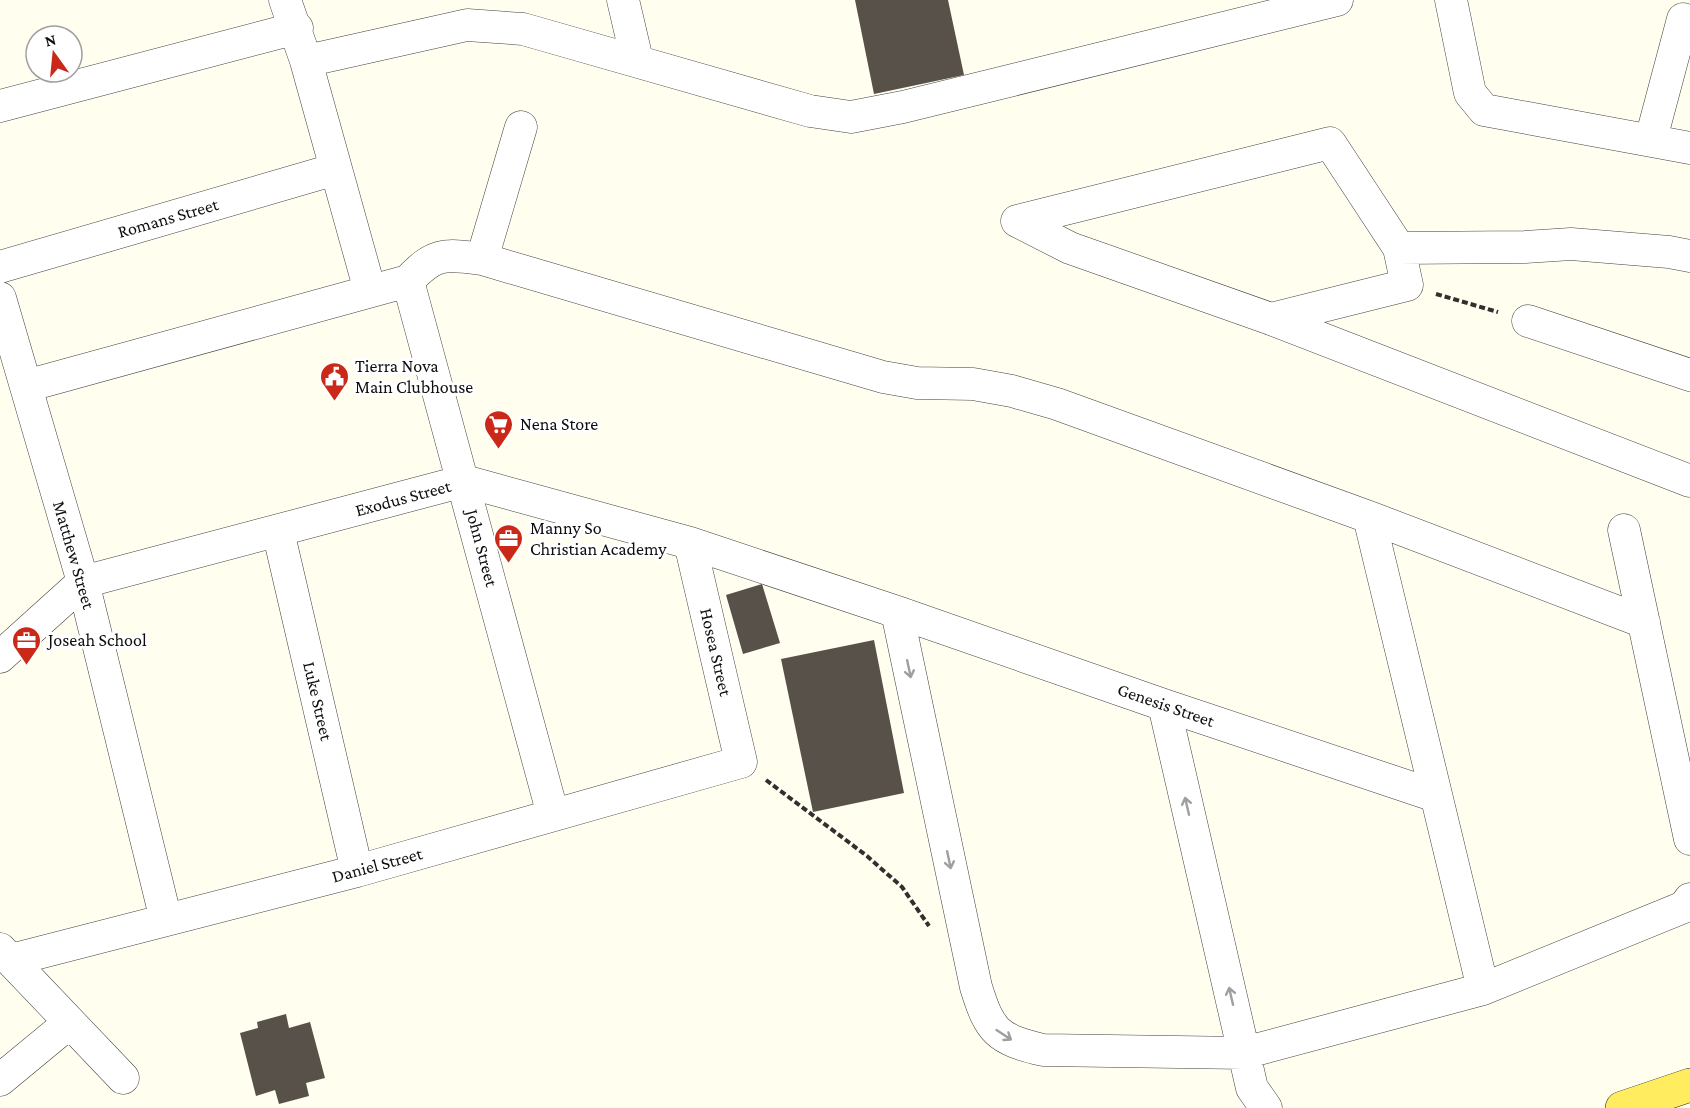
<svg xmlns="http://www.w3.org/2000/svg" width="1690" height="1108" viewBox="0 0 1690 1108" font-family="'Crimson Pro',serif">
  <style>
    .building { fill: #585149 }
    .lines { fill: none; stroke-linecap: round; stroke-linejoin: round }
    .minor-casing { stroke: #414141; stroke-width: 33 }
    .major-casing { stroke: #1f1f1f; stroke-width: 34 }
    .path { stroke: #303030; stroke-width: 4; stroke-dasharray: 6 3; stroke-linecap: butt }
    .minor { stroke: #fff; stroke-width: 32 }
    .major { stroke: #ffed5f; stroke-width: 33 }
    .oneway { stroke: #9f9f9f }
    .labels { text-anchor: middle; stroke-width: 6; stroke-linejoin: round; paint-order: stroke }
    .street-label { font-size: 18px; fill: #0e0e0e; stroke: #fff }
    .poi-label { font-size: 18px; fill: #0e0e0e; stroke: #fff; text-anchor: start }
  </style>
  <rect width="100%" height="100%" fill="#fffeef"/>
  <path class="building" d="M855 0H948L964 75 874 94Z
    M762 584 780 643 743 654 726 595Z
    M874 640 904 793 813 812 781 659Z
    M286 1014 289 1028 310 1022 325 1078 306 1083 309 1096 279 1104 275 1090 256 1096 240 1033 258 1028 257 1022Z"/>
  <g class="lines">
    <defs>
      <path id="minor" d="M285 0 306 61 370 291
        M623 0 637 60
        M1451 0 1470 93 1484 110 1690 148
        M306 61 467 25 523 29 810 111 851 117 903 107 1337 0
        M0 106 297 28
        M1651 139 1683 19
        M1017 221 1070 248 1271 319 1690 481
        M1017 221 1330 143 1399 248 1407 285 1271 319
        M1399 248 1525 247 1571 244 1669 252 1690 256
        M482 259 521 127
        M0 267 336 169
        M408 281 553 815
        M0 298 83 582 166 920
        M1528 321 1690 375
        M26 386 408 281C435 252 444 254 482 259L883 377 917 383 973 384 1012 391 1057 404 1369 517 1644 622
        M1369 517 1483 989
        M1624 530 1690 839
        M278 531 357 871
        M897 612 976 987C990 1032 997 1039 1043 1050L1244 1053 1483 989 1684 907 1690 899
        M0 657 83 582 464 481 690 543 897 612 1164 705 1436 796
        M1164 705 1252 1088 1266 1108
        M0 949 123 1078
        M11 960 357 871 741 762 690 543
        M0 1080 69 1023"/>
      <path id="major" d="M1622 1108 1690 1085"/>
    </defs>
    <use href="#minor" class="minor-casing"/>
    <use href="#major" class="major-casing"/>
    <path class="path" d="M1436 294 1498 312
      M766 780 867 856 902 887 929 926"/>
    <use href="#minor" class="minor"/>
    <use href="#major" class="major"/>
  </g>
  <defs><path id="oneway-shaft" d="M-6 0H5M1.5-3L5.5 0L1.5 3" fill="none" stroke-width="1.6" stroke-linecap="round" stroke-linejoin="round" transform="scale(1.5)"/></defs>
  <g class="oneway">
    <use href="#oneway-shaft" transform="translate(909 669) rotate(78)"/>
    <use href="#oneway-shaft" transform="translate(1187 806) rotate(-103)"/>
    <use href="#oneway-shaft" transform="translate(949 860) rotate(78)"/>
    <use href="#oneway-shaft" transform="translate(1231 996) rotate(-103)"/>
    <use href="#oneway-shaft" transform="translate(1004 1035) rotate(33)"/>
  </g>
  <defs>
    <symbol id="civic-pin" viewBox="-11 -11 22 30"><path d="M0 17L-7.5 6A9.5 9.5 0 1 1 7.5 6Z" fill="#ca291a" stroke="#fff"/><path d="M-.6-6.5H3V-4.5H.6V-3L4-1V1h2V6H-6V1h2V-1L-.6-3ZM-1.2 2.5V6h2.4V2.5Z" fill="#fff"/></symbol>
    <symbol id="supermarket-pin" viewBox="-11 -11 22 30"><path d="M0 17L-7.5 6A9.5 9.5 0 1 1 7.5 6Z" fill="#ca291a" stroke="#fff"/><path d="M-6-5.5h2.5l.6 2H6L4.5 2H-2.5L-4.4-4H-6ZM-1.5 3.2a1.3 1.3 0 1 0 .1 0ZM3 3.2a1.3 1.3 0 1 0 .1 0Z" fill="#fff"/></symbol>
    <symbol id="office-pin" viewBox="-11 -11 22 30"><path d="M0 17L-7.5 6A9.5 9.5 0 1 1 7.5 6Z" fill="#ca291a" stroke="#fff"/><path d="M-6-3h4V-5.5h4V-3h4V5H-6ZM-1-4.5V-3h2v-1.5ZM-6 0V1H6V0Z" fill="#fff"/></symbol>
  </defs>
  <g fill-rule="evenodd">
    <use href="#civic-pin" x="318" y="360" width="33" height="45"/>
    <use href="#supermarket-pin" x="482" y="408" width="33" height="45"/>
    <use href="#office-pin" x="492" y="522" width="33" height="45"/>
    <use href="#office-pin" x="10" y="624" width="33" height="45"/>
  </g>
  <g class="labels">
    <g class="street-label">
      <text transform="translate(168 218) rotate(-16)" y="6">Romans Street</text>
      <text transform="translate(403 498) rotate(-15)" y="6">Exodus Street</text>
      <text transform="translate(482 548) rotate(75)" y="6">John Street</text>
      <text transform="translate(74 555) rotate(74)" y="6">Matthew Street</text>
      <text transform="translate(716 652) rotate(77)" y="6">Hosea Street</text>
      <text transform="translate(318 701) rotate(77)" y="6">Luke Street</text>
      <text transform="translate(1166 705) rotate(19)" y="6">Genesis Street</text>
      <text transform="translate(377 865) rotate(-15)" y="6">Daniel Street</text>
    </g>
    <g class="poi-label">
      <text x="355" y="372">Tierra Nova<tspan x="355" dy="21">Main Clubhouse</tspan></text>
      <text x="520" y="430">Nena Store</text>
      <text x="530" y="534">Manny So<tspan x="530" dy="21">Christian Academy</tspan></text>
      <text x="48" y="646">Joseah School</text>
    </g>
  </g>
  <g transform="translate(54 54) rotate(345)"><circle r="28" fill="#ffffff" stroke="#9f9f9f" stroke-width="1.5"/>
  <path d="M0-4.5L10 22L0 15L-10 22Z" fill="#ca291a"/>
  <text y="-9" font-size="16" font-weight="bold" text-anchor="middle" fill="#0e0e0e">N</text>
  </g>
</svg>
